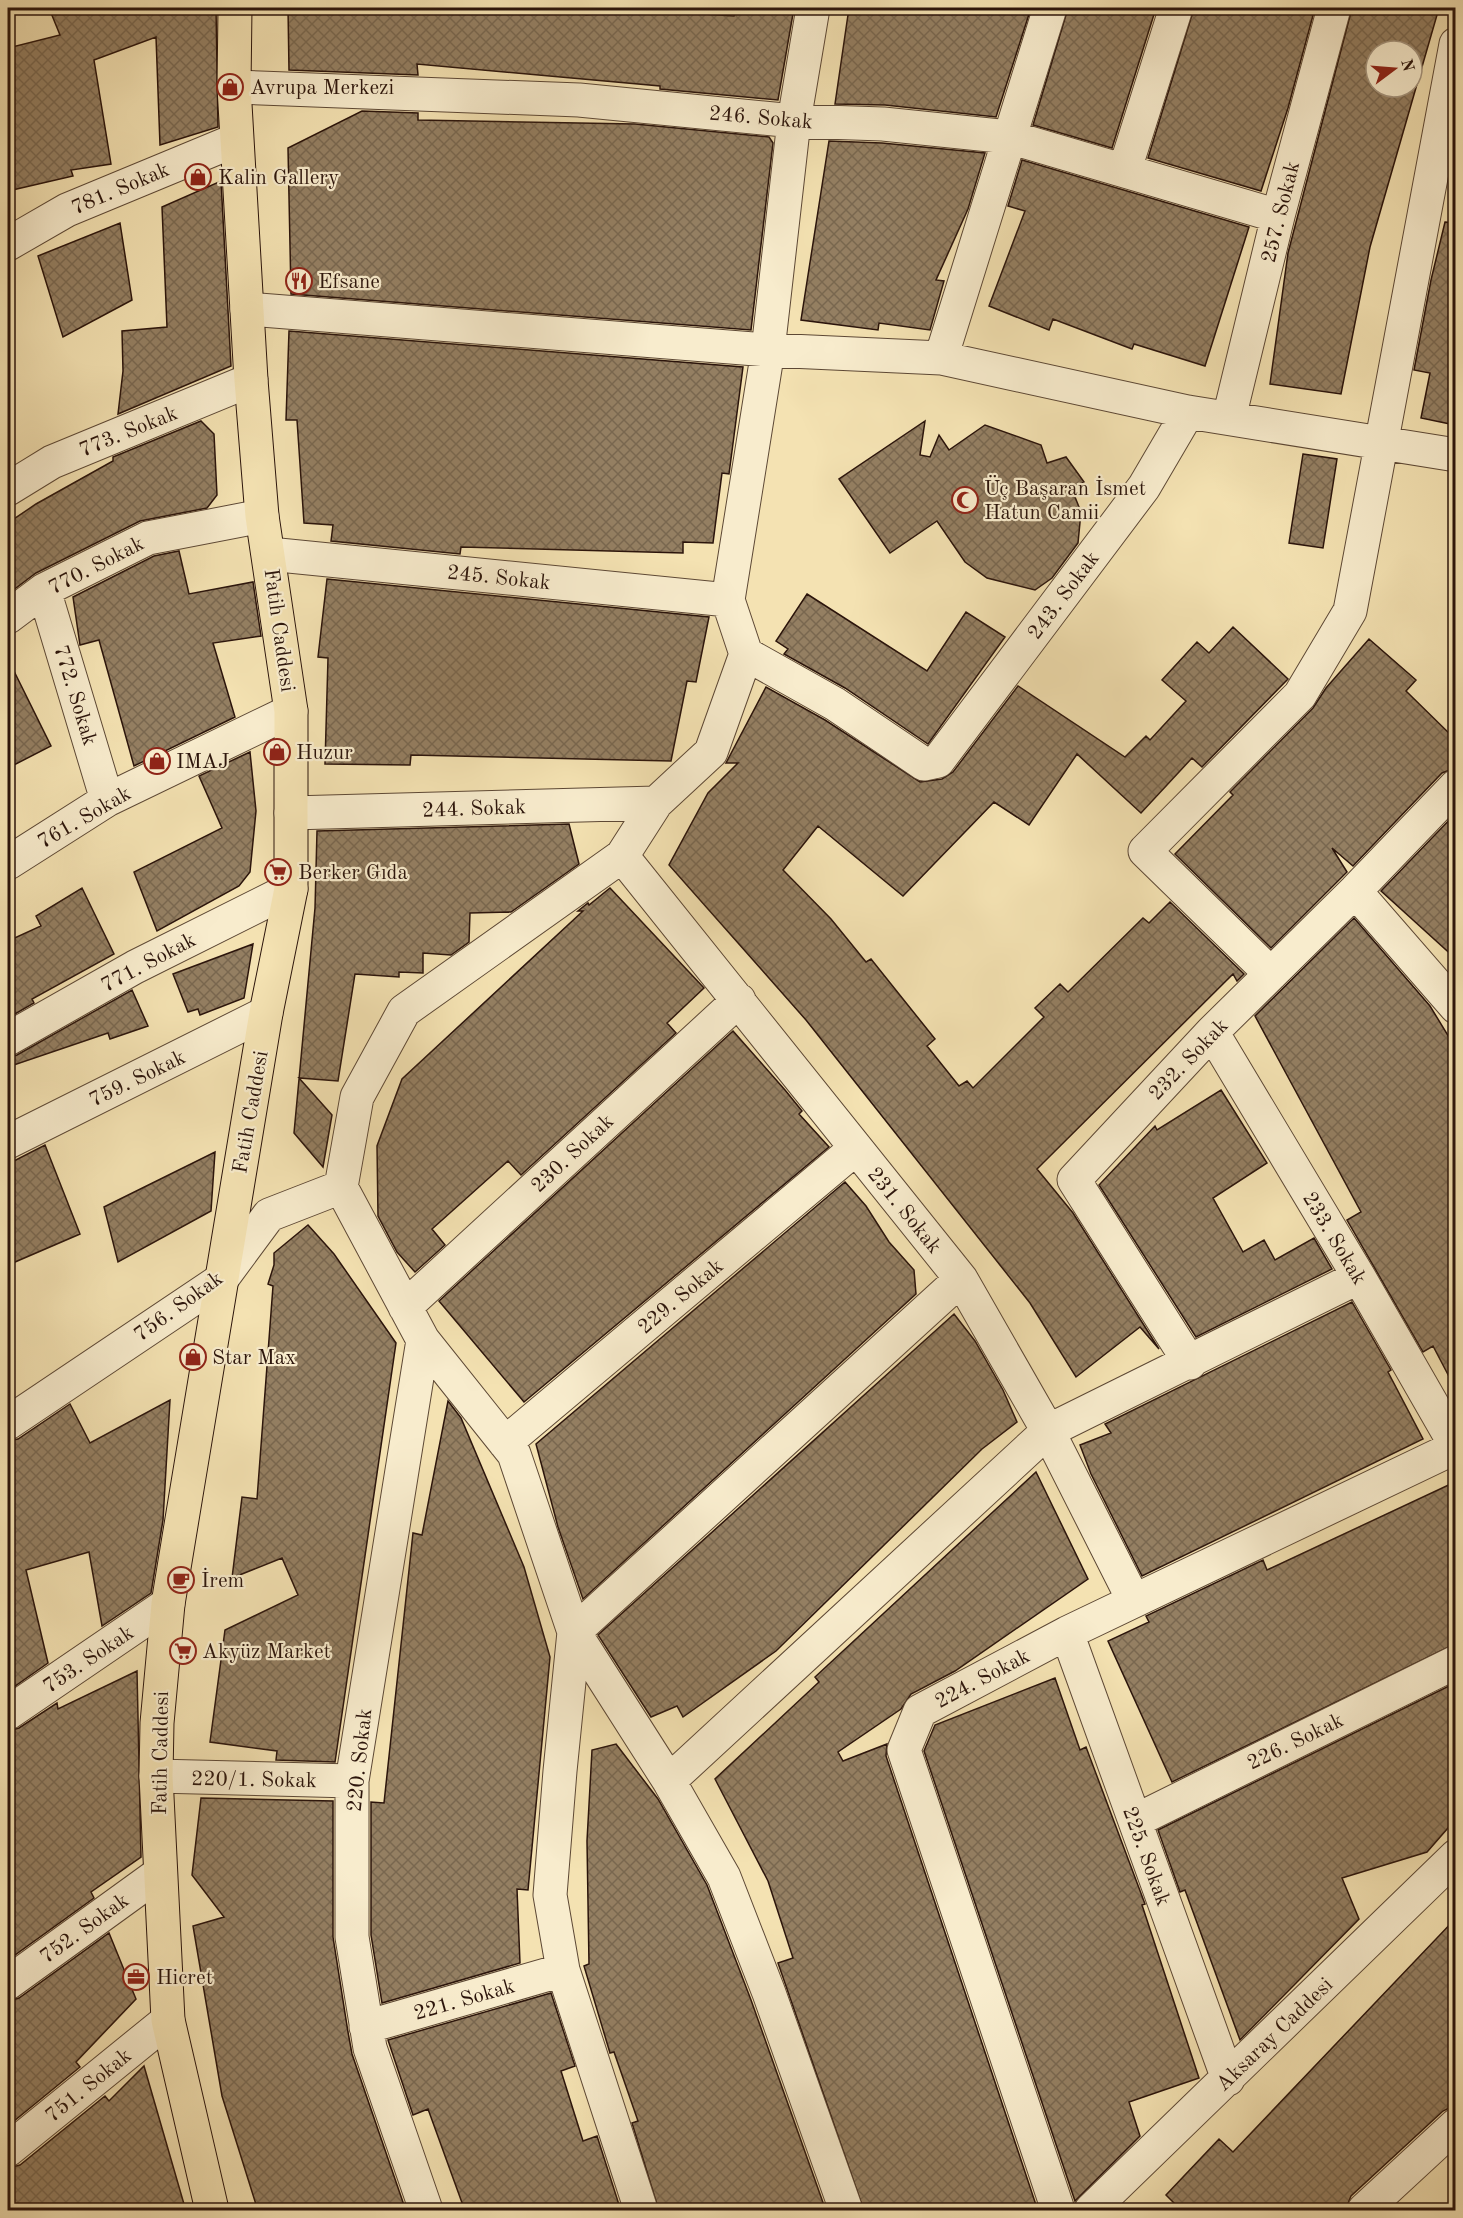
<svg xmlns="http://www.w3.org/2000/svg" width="1463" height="2218" viewBox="0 0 1463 2218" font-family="'Old Standard TT',serif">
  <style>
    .building { fill: url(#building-cross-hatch); stroke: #2b140b; stroke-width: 1.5; fill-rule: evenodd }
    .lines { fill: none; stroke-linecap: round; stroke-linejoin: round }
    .minor-casing { stroke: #5d4835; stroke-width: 35 }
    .major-casing { stroke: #2b140b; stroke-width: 35 }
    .minor { stroke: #f8eccd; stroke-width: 33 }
    .major { stroke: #f4e2b2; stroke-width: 33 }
    .labels { text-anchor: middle; stroke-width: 4.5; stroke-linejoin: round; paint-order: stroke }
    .poi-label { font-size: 21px; fill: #2b140b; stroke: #f8eccd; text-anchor: start }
    .street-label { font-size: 21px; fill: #2b140b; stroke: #f8eccd }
  </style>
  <defs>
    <pattern id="building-cross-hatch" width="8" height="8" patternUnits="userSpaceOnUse" patternTransform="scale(1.5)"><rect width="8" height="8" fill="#947f62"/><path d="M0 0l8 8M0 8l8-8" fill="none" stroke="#79674f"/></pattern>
  </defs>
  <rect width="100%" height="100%" fill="#f4e2b2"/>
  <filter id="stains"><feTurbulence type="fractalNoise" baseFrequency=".00333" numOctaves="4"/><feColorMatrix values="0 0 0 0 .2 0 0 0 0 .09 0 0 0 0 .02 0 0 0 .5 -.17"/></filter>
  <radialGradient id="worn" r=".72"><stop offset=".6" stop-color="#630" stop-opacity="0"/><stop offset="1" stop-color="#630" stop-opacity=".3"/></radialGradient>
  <path class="building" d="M49 8H216L218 127 160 145 156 37 94 60 111 164 71 170 73 176 8 191V48L60 35Z
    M288 8H583L586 15 644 8H672L673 12 734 16 736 8H794L778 100 660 89V86L417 64 418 75 289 70Z
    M849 8H1031L996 117 885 105 835 104Z
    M1068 8H1156L1112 148 1033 125Z
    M1194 8H1315L1288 108 1261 191 1148 158Z
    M1352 8H1439L1370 247 1341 394 1270 384 1288 253ZM1376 51H1412V87H1376Z
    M362 111 418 113V120L635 124 769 137 773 143 751 330 291 294 288 148Z
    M829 141 882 143 985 153 968 209 936 280 944 281 930 330 879 323 878 330 801 320Z
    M1022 160 1249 227 1205 366 1134 344 1132 349 1053 319 1049 330 989 306 1025 211 1008 206Z
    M221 181 231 366 118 414 123 371 122 331 167 327 162 207Z
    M1445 222 1455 223V425L1421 418 1430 373 1414 370 1431 280Z
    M120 223 132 300 63 337 38 256Z
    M289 331 743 367 729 474 722 473 713 543 683 542V553L461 547 460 554 331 541 333 525 304 523 297 420H286Z
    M201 421 214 434 217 495 207 508 140 521 36 573 8 594V523L36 504 113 461V457Z
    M925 421 920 455 930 457 939 435 949 450 985 425 1041 445 1047 463 1066 457 1084 482 1071 487 1081 512 1078 543 1052 578 1035 590 987 578 965 562 937 521 890 553 839 479Z
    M1303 454 1337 459 1323 548 1289 543Z
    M179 551 189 594 253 582 261 636 213 643 235 717 134 766 99 640 80 645 73 597 154 556Z
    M327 579 709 617 696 682 687 681 671 761 411 755 410 765 325 764 328 658 318 657Z
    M807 594 927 671 966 612 1005 637 928 744 845 688 784 654 788 649 776 641Z
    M1233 627 1288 679 1202 767 1192 758 1141 813 1077 754 1029 825 994 802 903 896 818 826 783 870 831 919 866 962 871 959 935 1039 927 1046 959 1086 967 1081 973 1088 1044 1017 1035 1008 1060 984 1068 992 1143 918 1149 923 1170 902 1244 974 1237 981 1233 974 1037 1169 1073 1213 1159 1349 1140 1327 1076 1377 1030 1303 806 1020 669 865 708 793 738 763H726L766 687 825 720 920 782 942 779 953 772 1018 686 1125 757 1146 736 1150 740 1186 701 1162 680 1197 642 1209 653Z
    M1369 639 1416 680 1406 691 1455 739V768L1442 773 1353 866 1332 848 1347 872 1271 948 1175 854 1233 795 1230 792 1313 708 1326 688Z
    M8 659 51 746 8 768Z
    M250 752 256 811 250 872 239 886 157 931 134 872 222 828 199 776Z
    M1455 814V958L1381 891Z
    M569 824 579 864 511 912 470 913 469 942 451 955 423 953V973L399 972V977L355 974 338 1081 299 1078 332 1115 323 1167 294 1133 315 908 317 831Z
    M82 888 114 954 32 999 34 1003 8 1018V941L41 926 36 916Z
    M610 888 704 988 667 1023 676 1033 521 1175 508 1161 432 1229 445 1245 415 1272 397 1252 378 1216 377 1146 402 1079 583 911H578L588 903 589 905Z
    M1354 918 1430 1006 1455 1047V1388L1433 1346 1423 1352 1347 1220 1361 1212 1255 1016Z
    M253 944 244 998 200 1015 198 1009 188 1012 173 974Z
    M132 990 148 1026 110 1039 108 1033 8 1067V1058L17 1055Z
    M733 1031 785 1090 802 1111 799 1114 829 1147 524 1402 439 1301Z
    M1221 1090 1267 1163 1213 1198 1243 1252 1264 1240 1275 1260 1314 1238 1332 1269 1196 1337 1099 1185 1155 1126 1157 1130Z
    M45 1145 80 1234 8 1265V1164Z
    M215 1152 211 1211 118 1262 104 1207Z
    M845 1182 866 1206 889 1242 914 1270 916 1294 583 1599 558 1527 536 1444Z
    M308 1225 334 1254 396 1343 335 1762 276 1760 277 1751 210 1742 225 1630 298 1595 282 1558 232 1578 242 1497 257 1499 273 1286 268 1284 274 1265V1253Z
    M1352 1302 1391 1370 1388 1372 1423 1439 1142 1576 1091 1474 1080 1445 1111 1433 1105 1424Z
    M954 1314 975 1341 1003 1390 1017 1422 982 1449 776 1651 683 1717 677 1706 651 1717 598 1635Z
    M170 1400 163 1520 151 1593 102 1626 89 1552 26 1570 48 1663 8 1691V1441L18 1439 70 1404 90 1443Z
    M448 1401 461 1418 524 1567 550 1657 528 1890 517 1889 520 1963 382 2003 371 1935V1802L384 1803 413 1533 422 1535Z
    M1036 1472 1088 1579 955 1671 911 1694 901 1709 838 1752 843 1761 887 1744 886 1756 1038 2211H864L778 1963 793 1958 768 1881 715 1779 819 1682 815 1677Z
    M1455 1482V1644L1172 1782 1108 1641 1149 1622 1146 1616 1263 1560 1267 1570Z
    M137 1671 141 1857 91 1892 94 1898 8 1960V1731L19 1728 57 1703 58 1709Z
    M1055 1678 1080 1750 1086 1747 1145 1904 1142 1905 1199 2078 1129 2102 1140 2136 1075 2201 924 1751 935 1725Z
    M1455 1683V1820L1427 1852 1342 1878 1359 1919 1240 2040 1185 1890 1180 1892 1158 1830Z
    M616 1744 658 1799 707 1885 751 2000 826 2211H659L632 2123 638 2121 614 2052 610 2053 584 1966 589 1964 587 1841 592 1750Z
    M201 1798 333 1801V1937L348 2032 352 2054 406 2211H258L222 2096 193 1926 224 1917 192 1875Z
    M1455 1919V2105L1443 2111 1351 2196 1345 2211H1182L1166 2195 1219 2139 1233 2152Z
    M109 1933 136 1999 76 2062 80 2067 8 2126V2001L19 1998Z
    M551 1993 575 2066 561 2071 583 2141 597 2136 621 2211H465L428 2109 413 2115 388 2040Z
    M144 2066 186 2211H8V2168L20 2165 105 2096 109 2101Z"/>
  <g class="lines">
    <defs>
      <path id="minor" d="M813 8 794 121 768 350 728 600 746 654 711 752 656 803 622 856 404 1011 357 1097 341 1187 423 1340 514 1454 574 1632 669 1781 724 1877 769 1993 846 2210
        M234 87 579 100 794 121 883 124 1009 137 1278 216
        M1125 169 1176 8
        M8 244 67 210 236 140
        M247 309 768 350 941 358 1188 412 1456 455
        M941 358 1050 8
        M1229 418 1278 216 1334 8
        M8 489 52 462 251 380
        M269 554 728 600
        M44 590 107 800
        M8 617 44 590 148 538 262 516
        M746 654 835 704 924 764 938 761 1144 487 1188 412
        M291 813 656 803
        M622 856 961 1279 1048 1431 1134 1601
        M8 863 107 800 291 711
        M1355 891 1456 1007
        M1271 974 1145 851 1300 695 1350 611 1456 44
        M1212 1032 1359 1277 1456 1446
        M8 1039 135 967 291 889
        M8 1142 266 1013
        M405 1307 739 1000
        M423 1340 352 1781V1937L370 2048 426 2210
        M1190 1363 1074 1180 1212 1032 1355 891 1456 786
        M8 1423 221 1280 269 1215 341 1187
        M505 1443 855 1149
        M1067 1633 1228 2079
        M8 1713 168 1604
        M156 1776 352 1781
        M669 1781 1048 1431 1359 1277
        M1135 1821 1456 1662
        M8 1983 160 1873
        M366 2027 563 1970
        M8 2150 168 2020
        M641 2210 563 1970 550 1895 560 1771 574 1632 961 1279
        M1058 2210 904 1750 920 1711 1067 1633 1456 1447
        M1091 2210 1456 1856
        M1364 2210 1456 2125"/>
      <path id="major" d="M212 2210 168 2020 156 1776 157 1723 168 1604 186 1495 266 1013 291 889V711L262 516 251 380 234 87 235 8"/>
    </defs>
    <use href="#minor" class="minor-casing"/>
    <use href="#major" class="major-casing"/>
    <use href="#minor" class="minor"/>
    <use href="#major" class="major"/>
  </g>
  <defs>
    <symbol id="shop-ring" viewBox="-11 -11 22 22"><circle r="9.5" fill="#f8eccd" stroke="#8f2418" stroke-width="1.5"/><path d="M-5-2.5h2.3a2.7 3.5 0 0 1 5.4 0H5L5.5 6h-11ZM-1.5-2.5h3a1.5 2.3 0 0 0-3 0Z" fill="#8f2418"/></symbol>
    <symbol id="restaurant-ring" viewBox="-11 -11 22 22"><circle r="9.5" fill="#f8eccd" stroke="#8f2418" stroke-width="1.5"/><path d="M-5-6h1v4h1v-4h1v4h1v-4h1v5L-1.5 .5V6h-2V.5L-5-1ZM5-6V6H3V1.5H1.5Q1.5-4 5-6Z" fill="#8f2418"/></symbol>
    <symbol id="mosque-ring" viewBox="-11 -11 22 22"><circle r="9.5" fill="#f8eccd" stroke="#8f2418" stroke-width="1.5"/><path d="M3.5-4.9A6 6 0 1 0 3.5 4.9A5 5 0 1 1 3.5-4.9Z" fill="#8f2418"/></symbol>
    <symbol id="supermarket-ring" viewBox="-11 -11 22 22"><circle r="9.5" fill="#f8eccd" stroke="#8f2418" stroke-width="1.5"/><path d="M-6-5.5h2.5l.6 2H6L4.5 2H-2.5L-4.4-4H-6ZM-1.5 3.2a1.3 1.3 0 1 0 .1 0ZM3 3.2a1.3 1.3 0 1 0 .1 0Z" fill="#8f2418"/></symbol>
    <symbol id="cafe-ring" viewBox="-11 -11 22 22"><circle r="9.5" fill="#f8eccd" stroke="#8f2418" stroke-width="1.5"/><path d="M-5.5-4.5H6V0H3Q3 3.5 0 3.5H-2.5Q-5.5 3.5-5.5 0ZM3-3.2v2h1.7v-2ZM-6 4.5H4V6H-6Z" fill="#8f2418"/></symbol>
    <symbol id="office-ring" viewBox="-11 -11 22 22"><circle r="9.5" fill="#f8eccd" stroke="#8f2418" stroke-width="1.5"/><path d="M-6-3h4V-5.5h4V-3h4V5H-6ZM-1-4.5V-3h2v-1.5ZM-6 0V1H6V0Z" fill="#8f2418"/></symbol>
  </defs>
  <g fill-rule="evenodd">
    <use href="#shop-ring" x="215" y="72" width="30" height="30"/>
    <use href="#shop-ring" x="183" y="162" width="30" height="30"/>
    <use href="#restaurant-ring" x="284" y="266" width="30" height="30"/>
    <use href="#mosque-ring" x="950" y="485" width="30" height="30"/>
    <use href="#shop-ring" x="262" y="737" width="30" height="30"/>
    <use href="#shop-ring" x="142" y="746" width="30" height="30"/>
    <use href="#supermarket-ring" x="263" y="857" width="30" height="30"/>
    <use href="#shop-ring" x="178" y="1342" width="30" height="30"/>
    <use href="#cafe-ring" x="166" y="1565" width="30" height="30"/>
    <use href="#supermarket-ring" x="168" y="1636" width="30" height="30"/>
    <use href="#office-ring" x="121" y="1962" width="30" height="30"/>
  </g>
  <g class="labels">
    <g class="poi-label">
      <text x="250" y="94">Avrupa Merkezi</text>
      <text x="218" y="184">Kalin Gallery</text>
      <text x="318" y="288">Efsane</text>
      <text x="984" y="495">Üç Başaran İsmet<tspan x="984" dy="24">Hatun Camii</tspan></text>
      <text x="296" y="759">Huzur</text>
      <text x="176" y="768">IMAJ</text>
      <text x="298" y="879">Berker Gıda</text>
      <text x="212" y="1364">Star Max</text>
      <text x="201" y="1587">İrem</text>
      <text x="202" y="1658">Akyüz Market</text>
      <text x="156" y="1984">Hicret</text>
    </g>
    <g class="street-label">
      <text transform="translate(761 117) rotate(5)" y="7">246. Sokak</text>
      <text transform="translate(120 188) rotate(-23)" y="7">781. Sokak</text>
      <text transform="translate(1280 212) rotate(-76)" y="7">257. Sokak</text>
      <text transform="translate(128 431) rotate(-22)" y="7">773. Sokak</text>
      <text transform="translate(96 565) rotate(-27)" y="7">770. Sokak</text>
      <text transform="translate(499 577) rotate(6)" y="7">245. Sokak</text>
      <text transform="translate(1063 595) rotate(-53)" y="7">243. Sokak</text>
      <text transform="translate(280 630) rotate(82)" y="7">Fatih Caddesi</text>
      <text transform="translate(76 695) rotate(73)" y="7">772. Sokak</text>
      <text transform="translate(474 808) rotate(-2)" y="7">244. Sokak</text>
      <text transform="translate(84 817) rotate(-30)" y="7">761. Sokak</text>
      <text transform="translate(148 962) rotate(-28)" y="7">771. Sokak</text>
      <text transform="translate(1188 1059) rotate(-46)" y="7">232. Sokak</text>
      <text transform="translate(137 1078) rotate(-26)" y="7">759. Sokak</text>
      <text transform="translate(250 1112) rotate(-80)" y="7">Fatih Caddesi</text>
      <text transform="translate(572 1153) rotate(-43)" y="7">230. Sokak</text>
      <text transform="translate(905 1210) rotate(51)" y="7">231. Sokak</text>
      <text transform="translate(1335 1238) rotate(59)" y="7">233. Sokak</text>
      <text transform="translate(680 1296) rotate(-40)" y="7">229. Sokak</text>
      <text transform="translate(178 1306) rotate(-36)" y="7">756. Sokak</text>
      <text transform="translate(88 1659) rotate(-34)" y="7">753. Sokak</text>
      <text transform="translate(982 1678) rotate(-28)" y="7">224. Sokak</text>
      <text transform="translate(1295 1741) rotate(-26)" y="7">226. Sokak</text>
      <text transform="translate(160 1753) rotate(-89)" y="7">Fatih Caddesi</text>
      <text transform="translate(359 1760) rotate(-84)" y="7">220. Sokak</text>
      <text transform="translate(254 1779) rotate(1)" y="7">220/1. Sokak</text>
      <text transform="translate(1147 1856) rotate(70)" y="7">225. Sokak</text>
      <text transform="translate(84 1928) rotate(-36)" y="7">752. Sokak</text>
      <text transform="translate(464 1999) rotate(-16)" y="7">221. Sokak</text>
      <text transform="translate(1274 2034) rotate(-44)" y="7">Aksaray Caddesi</text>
      <text transform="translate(88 2085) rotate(-39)" y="7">751. Sokak</text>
    </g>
  </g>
  <rect width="1463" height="2218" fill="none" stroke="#f4e2b2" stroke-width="30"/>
  <rect x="9" y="9" width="1445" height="2200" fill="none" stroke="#2b140b" stroke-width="3"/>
  <rect x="15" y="15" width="1433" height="2188" fill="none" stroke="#2b140b" stroke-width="1.5"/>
  <g transform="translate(1394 69) rotate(74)"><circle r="28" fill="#f8eccd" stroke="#a6967f" stroke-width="1.5"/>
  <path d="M0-4.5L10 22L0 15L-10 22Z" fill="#8f2418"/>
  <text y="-9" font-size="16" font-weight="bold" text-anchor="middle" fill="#2b140b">N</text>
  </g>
  <rect width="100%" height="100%" filter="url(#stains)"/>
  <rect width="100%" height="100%" fill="url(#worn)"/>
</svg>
